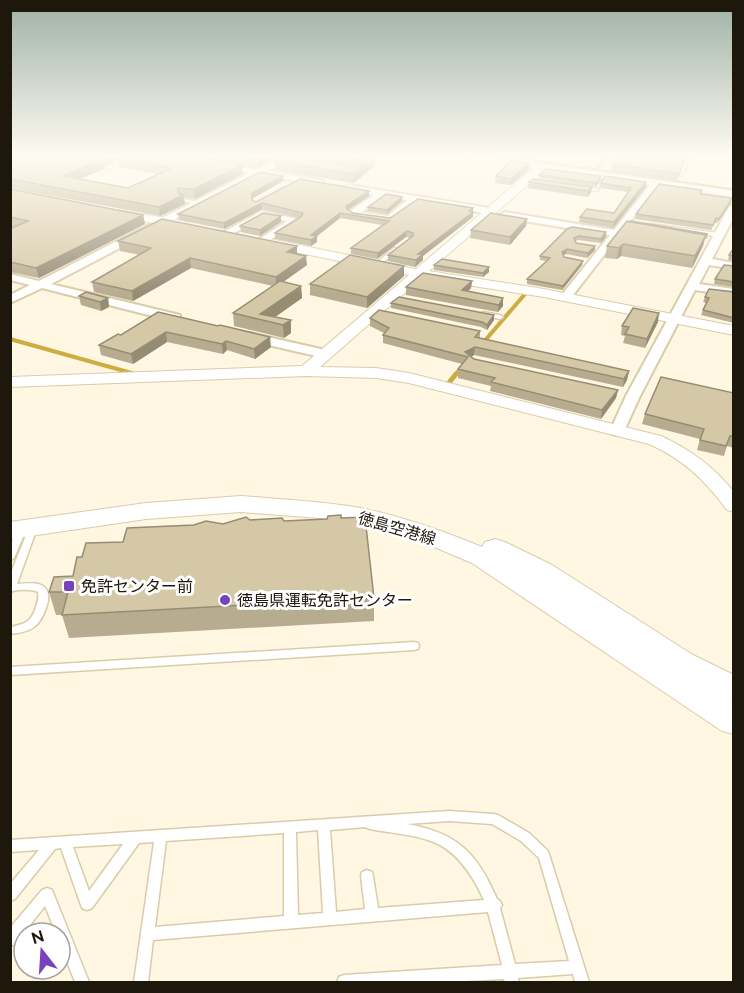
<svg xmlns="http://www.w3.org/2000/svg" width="744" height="993" viewBox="0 0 744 993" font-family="Raleway,'Noto Sans JP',sans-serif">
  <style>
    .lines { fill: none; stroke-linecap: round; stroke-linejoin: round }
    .stream-far2 { stroke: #cfac40; stroke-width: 3 }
    .stream-far1 { stroke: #cfac40; stroke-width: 4 }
    .stream { stroke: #cfac40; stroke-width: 5 }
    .canal { fill: #cfac40; fill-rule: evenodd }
    .service-casing { stroke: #d9cca9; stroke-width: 3 }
    .minor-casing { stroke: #d9cca9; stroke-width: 4 }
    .tertiary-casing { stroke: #d9cca9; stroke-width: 2 }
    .primary-casing { stroke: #d9cca9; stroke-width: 2 }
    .path { stroke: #a39d8b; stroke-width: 1.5; stroke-dasharray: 2 2; stroke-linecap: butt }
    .service { fill: #fff; fill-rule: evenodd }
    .minor { fill: #fff; fill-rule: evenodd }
    .tertiary { fill: #fff; fill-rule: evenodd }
    .primary { fill: #fff; fill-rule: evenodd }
    .wall { fill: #b7ac8f; fill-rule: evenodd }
    .shaded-wall { fill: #958c74 }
    .building { fill: #d5c8a6; stroke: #958c74; stroke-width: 1.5 }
    .poi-dot { fill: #7843ba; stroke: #fff; stroke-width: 2 }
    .labels { text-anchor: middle; stroke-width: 6; stroke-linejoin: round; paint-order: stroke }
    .street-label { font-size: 16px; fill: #1d180b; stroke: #fff }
    .poi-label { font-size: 16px; fill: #1d180b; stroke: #fff; text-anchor: start }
  </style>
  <rect width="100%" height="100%" fill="#fff7e2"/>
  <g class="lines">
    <path class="stream-far2" d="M500 156 734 190
      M595 170 608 156"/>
    <path class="stream-far1" d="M10 339 135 374
      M482 344 525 294
      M455 375 462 367"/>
    <path class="stream" d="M448 384 456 374"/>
    <path class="canal" d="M10 156H20L10 161Z"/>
    <defs>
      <path id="service" d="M133 156H138L110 169 106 168Z
        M273 156H289L290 157 288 158Z
        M581 187 597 189 599 190 597 191 579 189V187Z
        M183 199 200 202V203L198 204 181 201V199Z
        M650 224 719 233 722 235 719 237 652 226H650Z
        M394 248 399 249 379 266H375V264Z
        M483 312 500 315 503 317 500 319 481 315 480 314Z
        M33 525 37 528 17 584C25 584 39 581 45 588 54 596 42 622 34 627 27 632 18 633 10 634V627C26 624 31 622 36 607 38 601 39 598 38 592 31 589 17 589 10 592V575L29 528Z
        M22 527 26 530 14 558 10 561C10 549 11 534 22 527Z
        M414 642 418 643 419 646 418 649 414 650 10 675V667Z
        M449 811 494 814 498 815 529 833 548 851 589 982H575L573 974 518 978 519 982H505L504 979 446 982H337L339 977 344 975 502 965 488 912 153 940 148 982H134L154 842 139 843 92 908 87 910 82 908 61 848 55 849 15 899 10 901V884L39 850 10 852V840ZM449 821 492 824 521 841 539 858 569 961 515 964 500 908 502 905 500 901 497 899C477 853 458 833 407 824ZM365 827 370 829C390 833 412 834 431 841 457 850 473 876 484 900L378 908 373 876 372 872 367 870 362 872 361 876 365 909 336 912 330 830ZM318 830 323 913 298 915 296 832ZM284 833V916L155 927 166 841ZM123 844 89 891 73 847Z
        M47 888 52 890 89 982H75L60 944V933H56L45 906 15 944 10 946V928L42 890Z"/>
      <path id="minor" d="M285 156H295L268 171 320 180 323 181V185L260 175 51 284 180 315V321L176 322 42 288 10 303V295L30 285 10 280V274L39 281 250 173 219 168V164L258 170Z
        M516 156H525L516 164H510V160Z
        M653 181 660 183 570 299 566 300 560 297 610 235 505 218 500 215 505 212 614 230Z
        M349 185 489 208 494 211 489 214 417 202 390 222 353 216 348 213 350 211 374 195 346 190 344 188ZM384 197 407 200 388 216 362 212Z
        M734 204V217L712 259 734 263V269L709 265 699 284 734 289V296L695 290 640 396 624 431 617 435 612 434 610 431 626 396 729 207Z
        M262 211 301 220 262 245 258 244V240L287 221 263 217 229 236 220 234Z
        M250 333 330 351 332 354 325 358 246 340 244 337 246 334Z"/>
      <path id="tertiary" d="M464 156H489L734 191V197L545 170 429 271 544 289 734 326V335L544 297 422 278 320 367 376 368 409 373 661 436C691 450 713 466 734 492V512L727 510C705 480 683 459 649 444L409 383 376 378 306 376 10 387V377L302 366 409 275 270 247 264 243 266 240 270 239 416 269 534 168 469 159Z
        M118 210 183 221 189 225 183 229 114 215 112 213Z"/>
      <path id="primary" d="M241 496C279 499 317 501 355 507 399 515 441 530 482 547L485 542 495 539 505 542 552 565 693 655 734 675V702L730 701 734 703V734L722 731 472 563 415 539 357 524 319 518 241 512 146 519 10 539V522L146 503Z"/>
    </defs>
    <use href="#service" class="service-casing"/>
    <use href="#minor" class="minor-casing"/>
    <use href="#tertiary" class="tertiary-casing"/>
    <use href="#primary" class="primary-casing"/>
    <path class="path" d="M681 177 695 156"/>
    <use href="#service" class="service"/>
    <use href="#minor" class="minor"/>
    <use href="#tertiary" class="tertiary"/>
    <use href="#primary" class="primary"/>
  </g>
  <path class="wall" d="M20 156H274V158L258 168 229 163 243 174 195 199 184 198 185 204 160 216 10 188V161ZM118 160 119 167 158 174 128 188 80 179 104 169 105 166Z
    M297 156H366L375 166 353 183 275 170V161L337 164Z
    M687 156 677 181 611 171 612 164 671 159Z
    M529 170 511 185 495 183 496 176Z
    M539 175 601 176 600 180 596 187 539 178Z
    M283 176V181L253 198V200L256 202 369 196 348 210 353 213 390 218 473 208V217L423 256V260L415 267 388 261V255L410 238 406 237 377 259 351 254V248L382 225 340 218 317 236V242L311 246 275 239V233L299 218 262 209 224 229 179 220 178 214Z
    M529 182 592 187 591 192 588 197 528 188Z
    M600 183 646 187 613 228 579 222 580 217 614 213 628 192 599 188Z
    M10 189 143 215 145 224 39 278 10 272V229L14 227H10Z
    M701 194 731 203 717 223H715L711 230 635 219 636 214Z
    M402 197V201L387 214 368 211V207Z
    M281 216V222L260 236 241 232 240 226Z
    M527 219 526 226 510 245 470 238 471 230Z
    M627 221 708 234 707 239 705 238 703 246 692 268 621 256 617 259 605 258 607 246Z
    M572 227 606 232V237L601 243 578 240 576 241V243L595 246V250L587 258 566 254 564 255V257L583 261 582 265 562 290 527 284V279L546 261 540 260V256Z
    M118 241 297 254 307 265 283 282 301 286 302 298 275 317 291 333 284 338 234 326 233 313 273 286 191 268 133 301 94 292 92 282 140 255 120 251Z
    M734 249V261L728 260 729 255Z
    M434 265 489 272 483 277 434 270Z
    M404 266V276L367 308 310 295V284Z
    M734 266V287L714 284 715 279Z
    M472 281 471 288 468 291 503 298V306L498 312 406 295V287Z
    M734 292V323L701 315 703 310 706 303 703 302 705 297Z
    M79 296 108 298 109 307 101 311 81 305Z
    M391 303 494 320 487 330 481 327 391 308Z
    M158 312 271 347 255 359 227 350 223 354 167 342 133 364 101 355 99 345 121 335Z
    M370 318 480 331V338L629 371 627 380 623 387 474 355 471 357 474 359 618 390 616 398 601 419 490 391 491 386 458 378V369L462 364 383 343V335L384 333 370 326Z
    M658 322 645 348 623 343 625 336 621 335 622 326Z
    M734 393V448L727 446 724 456 697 450 700 439 642 424 645 414Z
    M341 518 374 598V621L69 638 62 615H56L49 592 73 576 82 557 123 542 194 525 223 524 250 520 284 521Z"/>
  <path class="shaded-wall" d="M107 156H128L117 159 118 160 105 166 104 169 65 185 63 176Z
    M262 156H274V158L258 168 257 159Z
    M686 156H687L677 181 679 174Z
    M375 157V166L353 183V174Z
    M529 163V170L511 185V179Z
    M242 165 243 174 195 199 194 189Z
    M283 176V181L253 198 252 205V193Z
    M601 176 600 180 596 187V183Z
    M646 182V187L613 228 614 222Z
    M592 187 591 192 588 197V191Z
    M178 188 179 197 183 195 185 204 160 216 159 207Z
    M369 191V196L346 211V206Z
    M402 197V201L387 214V210Z
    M732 198 731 203 717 223 719 219Z
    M262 203V209L224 229V223Z
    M473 208V217L423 256V260L415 267 416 260 418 254Z
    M340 213V218L317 236V242L311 246V235Z
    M143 215 145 224 39 278 36 268Z
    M281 216V222L260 236V230Z
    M527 219 526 226 510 245V237Z
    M407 231 406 237 377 259 378 253Z
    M606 232V237L601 243V239Z
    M706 235 703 246 692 268 695 256Z
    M623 244 621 256 617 259 619 248Z
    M297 246V255L287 252Z
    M595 246V250L587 258 588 253Z
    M567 249 566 254 562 256V252Z
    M306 256 307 265 276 287V277Z
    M190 258 191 268 133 301 132 291Z
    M583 261 582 265 562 290 563 286Z
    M404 266V276L367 308V297Z
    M489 267V272L483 277V273Z
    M472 281 471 288 462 297V290Z
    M301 286 302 298 268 322 260 314Z
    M108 298 109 307 101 311 100 302Z
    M503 298V306L498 312 499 305Z
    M659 313 658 322 645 348 647 339Z
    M494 315V320L487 330V325Z
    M291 320V333L284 338 283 325Z
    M166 332 167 342 133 364 131 354Z
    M270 337 271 347 255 359 254 349Z
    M226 341 227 350 223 354 222 344Z
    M475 347 474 355 468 359 465 352Z
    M629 371 627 380 623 387 624 379Z
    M618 390 616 398 601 419 602 410Z"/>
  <path class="building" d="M20 156H107L104 157 102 160 63 176 128 188 172 168 117 159 124 156H191L242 165 194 189 178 188V193L183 195 159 207 10 179V161Z
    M239 156H262L257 159Z
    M285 156 358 167 364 163 362 160 340 156H366L375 157 353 174 275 161Z
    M618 156H646L671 159 673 156H686L679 174 612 164Z
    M511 161 529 163 511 179 496 176Z
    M546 169 601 176 596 183 539 175Z
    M260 172 283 176 252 193V200L256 202 300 179 369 191 346 206 347 209 353 213 390 218 418 199 473 208 469 211 473 212 418 254H423L416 260 388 255 413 236V233L407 231 378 253 351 248 389 221 340 213 311 235 317 236 311 240 275 233 302 216 303 213 262 203 224 223 178 214Z
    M605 176 646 182 614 222 580 217 587 209 614 213 631 188 600 183Z
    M533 179 592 187 588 191 529 182Z
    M659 184 702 190 700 194 732 198 719 219 716 218 713 225 636 214Z
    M10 189 143 215 36 268 10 262V229L28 221 10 217Z
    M386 194 402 197 387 210 368 207Z
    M263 213 281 216 260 230 240 226Z
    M491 213 527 219 510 237 471 230Z
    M162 219 297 246 287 252 306 256 276 277 190 258 132 291 92 282 151 248 118 241Z
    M627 221 706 235 695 256 623 244 619 248 607 246Z
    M631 221 708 234 630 222Z
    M572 227 606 232 601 239 579 236 574 238 576 243 595 246 588 253 567 249 562 252 564 257 583 261 563 286 527 279 550 258 540 256 567 229Z
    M733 249H734V256L729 255Z
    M350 255 404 266 367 297 310 284Z
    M442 259 489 267 483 273 434 265Z
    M724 265 734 266V282L715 279Z
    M423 273 472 281 462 290 503 298 499 305 406 287Z
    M280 281 301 286 260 314 291 320 283 325 233 313Z
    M709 289 734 292V318L703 310 709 298 705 297Z
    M86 292 108 298 100 302 79 296Z
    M399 297 494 315 487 325 482 322 391 303Z
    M633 308 659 313 647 339 625 334 629 327 622 326Z
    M379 310 480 331 475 337 629 371 624 379 475 347 465 352 474 359 618 390 602 410 491 382 495 378 458 369 468 357 383 335 389 328 370 318Z
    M158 312 218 326 220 325 270 337 254 349 226 341 222 344 166 332 131 354 99 345 118 334 121 335Z
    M661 377 734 393V436H730L726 446 700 440 704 429 645 414Z
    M341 515V518L365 517 374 598 62 615 68 592H49L54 577 73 576 77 557H82L86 543 123 542 127 528 194 525 206 521 223 524 246 517 250 520 282 518 284 521 327 519 328 516Z"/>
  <linearGradient id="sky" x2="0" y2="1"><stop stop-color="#9eb1a5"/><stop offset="0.53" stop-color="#fffbf2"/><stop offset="1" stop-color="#fffbf2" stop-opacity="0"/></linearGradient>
  <rect width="744" height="295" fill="url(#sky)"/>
  <g class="poi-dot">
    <rect x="63" y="580" width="12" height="12" rx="3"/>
    <circle cx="225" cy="600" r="6"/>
  </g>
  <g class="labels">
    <g class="street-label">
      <text transform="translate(397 528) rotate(16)" y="6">徳島空港線</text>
    </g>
    <g class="poi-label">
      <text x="81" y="592">免許センター前</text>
      <text x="237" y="606">徳島県運転免許センター</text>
    </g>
  </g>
  <rect width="744" height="993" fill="none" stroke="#1d180b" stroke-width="24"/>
  <g transform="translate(42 951) rotate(343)"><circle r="28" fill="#ffffff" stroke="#a5a39d" stroke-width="1.5"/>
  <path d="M0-4.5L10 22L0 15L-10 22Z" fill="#7843ba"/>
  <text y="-9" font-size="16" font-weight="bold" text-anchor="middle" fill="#1d180b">N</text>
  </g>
</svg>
